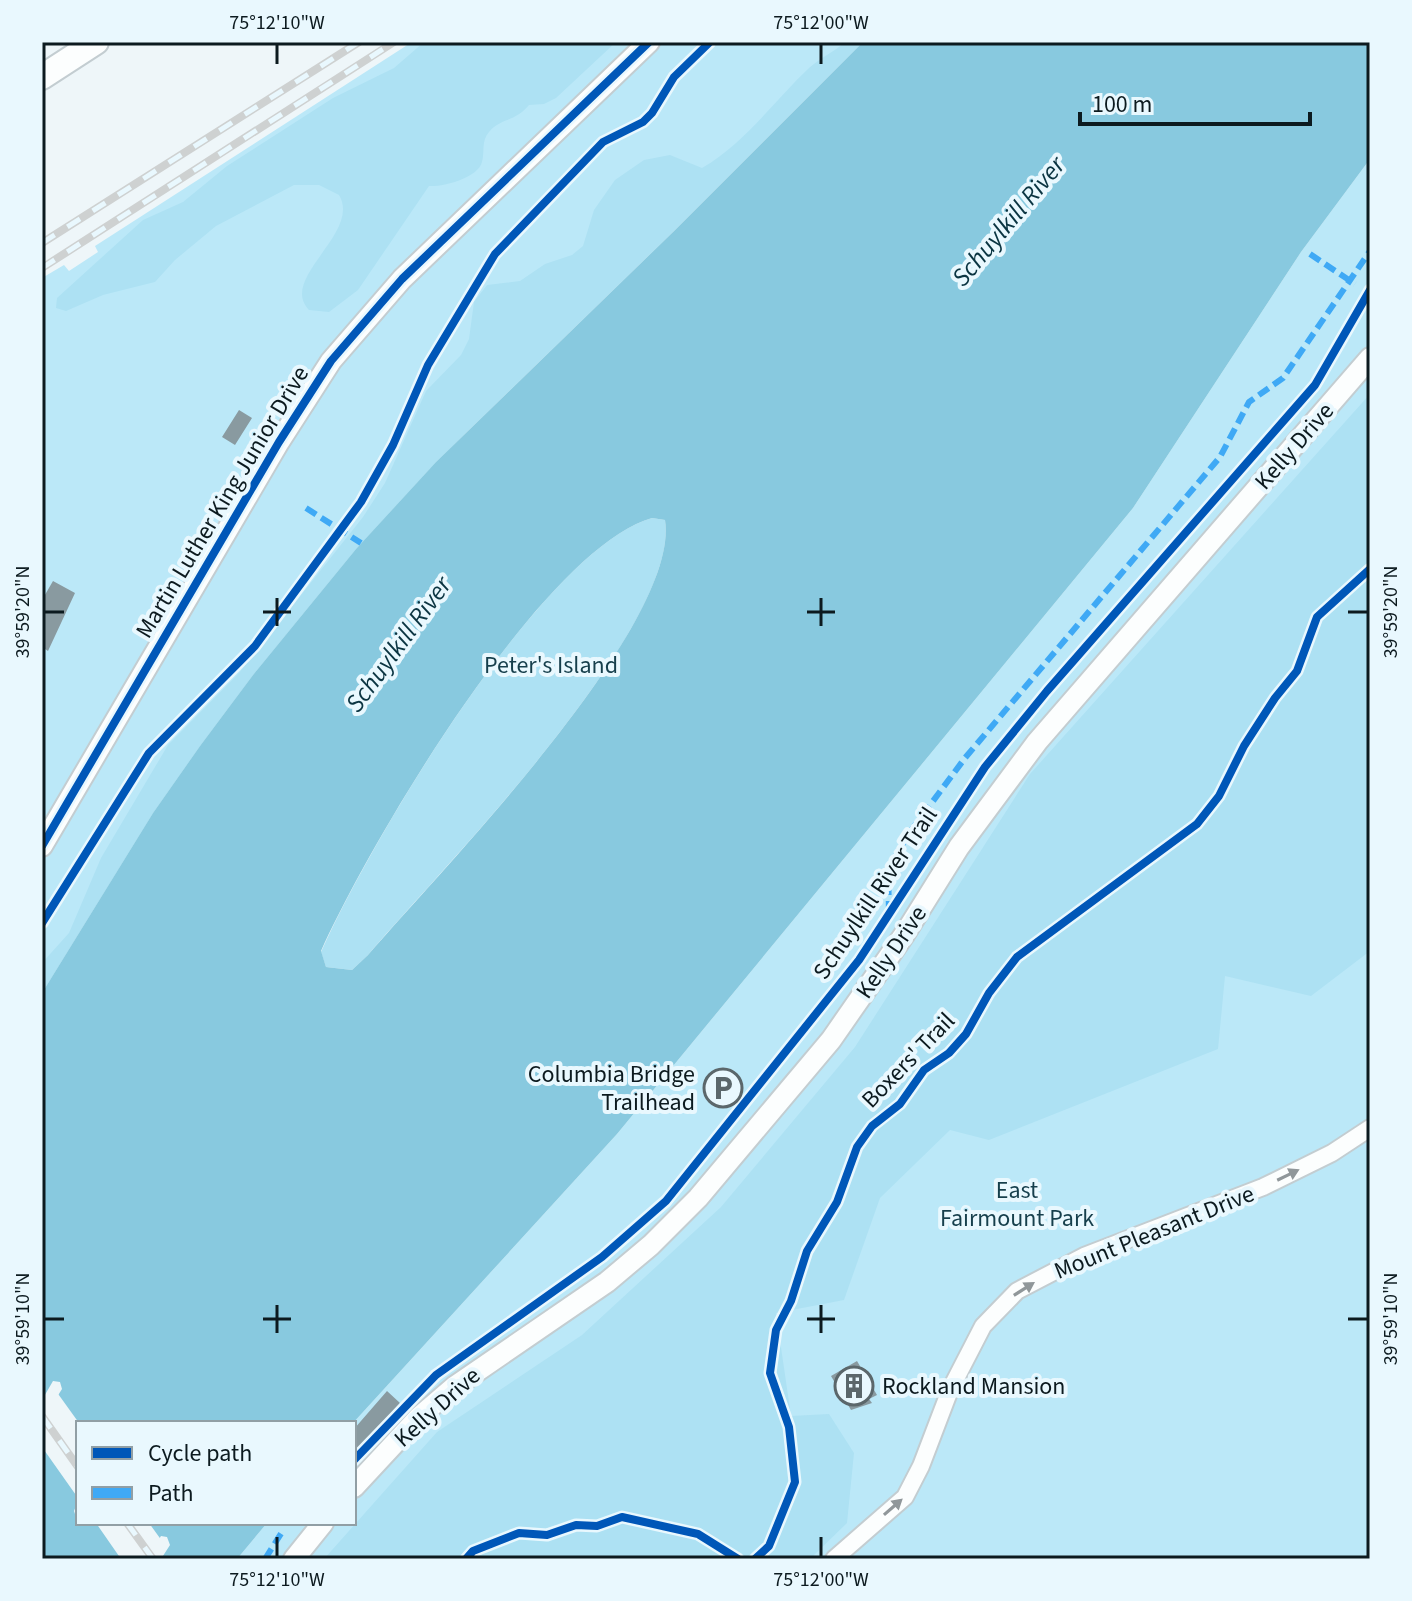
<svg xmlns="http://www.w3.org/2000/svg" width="1412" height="1601" viewBox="0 0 1412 1601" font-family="'Source Sans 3',sans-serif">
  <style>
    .green { fill: #bbe8f8 }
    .forest { fill: #ade1f3 }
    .water { fill: #88c9df; fill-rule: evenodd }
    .pier { fill: #eef6f9 }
    .building { fill: #899aa0 }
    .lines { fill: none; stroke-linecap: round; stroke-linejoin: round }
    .minor-casing { stroke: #c3cdd1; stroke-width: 20 }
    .major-casing { stroke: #c3cdd1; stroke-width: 24 }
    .highway-casing { stroke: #c3cdd1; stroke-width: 28 }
    .minor { stroke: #fcfefe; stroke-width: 16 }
    .major { stroke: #fcfefe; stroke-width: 20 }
    .highway { stroke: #fcfefe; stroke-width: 24 }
    .rail-casing { stroke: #ced1d1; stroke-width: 8 }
    .rail { stroke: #e9f8fe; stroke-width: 5; stroke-dasharray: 15; stroke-linecap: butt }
    .quiet { stroke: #3fa9f5; stroke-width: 6; stroke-dasharray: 12 6; stroke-linecap: butt }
    .cycleway-casing { stroke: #e9f8fe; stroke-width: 13 }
    .cycleway { stroke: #0057b8; stroke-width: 8 }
    .oneway { fill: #90979a }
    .ticks { fill: none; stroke: #0c1a1f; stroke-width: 3 }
    .labels { text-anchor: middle; stroke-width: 8; stroke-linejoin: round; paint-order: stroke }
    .street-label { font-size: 24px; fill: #0c1a1f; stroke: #e9f8fe }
    .park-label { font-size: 24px; fill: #163f4c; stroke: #e9f8fe }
    .poi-label { font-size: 24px; fill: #0c1a1f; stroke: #e9f8fe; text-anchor: end }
    .water-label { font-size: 26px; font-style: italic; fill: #0b3542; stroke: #e9f8fe }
    .neatline { fill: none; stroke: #0c1a1f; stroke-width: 3 }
    .ticks-label { font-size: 20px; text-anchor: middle; fill: #0c1a1f }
  </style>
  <rect width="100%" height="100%" fill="#eef6f9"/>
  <path class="green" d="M412 42H863L436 462 356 549 253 675 200 746 153 813 42 993V278L64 265 69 271 98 252 95 246Z
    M1370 159V1559H237L267 1523H354L353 1423 617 1134 1133 508 1301 252Z"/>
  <path class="forest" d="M424 42H616L556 98 544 104 529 105C515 122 501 118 489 132 481 141 485 151 482 162 478 178 443 187 429 186L358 290 329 312 309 310C278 278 362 233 339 195L319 185H294L216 226 175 260 155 282 103 295 66 311 56 308 57 298 143 220 183 202 227 166 333 98 394 68Z
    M845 42H863L673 232 436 462 356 549 253 675 200 746 153 813 42 993V963L69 933 101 858 168 745 239 673 363 517 385 483 426 391 461 355 469 339 474 302 487 285 520 281 545 264 572 255 583 246 594 210 615 180 644 160 670 155 702 168C745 143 774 101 809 68 820 58 834 52 845 42Z
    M1370 394V951L1311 996 1225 976 1218 1049 989 1140 950 1130 880 1198 844 1300 776 1313 791 1416 829 1414 854 1453 847 1523 810 1559H324L437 1432 582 1335 721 1207 855 1047 1030 774Z
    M652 518 665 520C681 627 438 872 368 955L352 970 326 967 321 952C368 846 541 550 652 518Z"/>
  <path class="water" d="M863 42H1370V159L1301 252 1133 508 617 1134 353 1423H78V1501L74 1511 78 1523H267L237 1559H161L170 1545 167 1537 161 1536 146 1559H42V1421L62 1389 60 1382 53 1381 42 1400V993L153 813 200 746 253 675 356 549 436 462 673 232ZM652 518 665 520C681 626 438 873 368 955L352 970 326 967 321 951C368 846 541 550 652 518Z"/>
  <path class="pier" d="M56 1391 79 1423 78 1498 42 1447V1414Z
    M96 1523H149L162 1541 151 1559H121Z"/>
  <path class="building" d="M239 410 252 418 235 445 222 437Z
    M53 581 75 593 48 651 42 647V600Z
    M857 1361 877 1395 869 1399 872 1403 851 1410 831 1376Z
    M387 1391 400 1403 354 1454V1429Z"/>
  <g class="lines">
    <defs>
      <path id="minor" d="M834 1559 905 1497 921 1466 950 1390 983 1326 1017 1291 1084 1256 1263 1187 1332 1153 1370 1128"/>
      <path id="major" d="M42 846 279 442 331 361 402 279 649 42
        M354 1487 419 1417 454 1387 607 1282 651 1245 698 1198 831 1040 904 935 959 847 1037 742 1370 358
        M294 1559 323 1523"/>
      <path id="highway" d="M42 77 96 42"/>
    </defs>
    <use href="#minor" class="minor-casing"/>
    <use href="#major" class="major-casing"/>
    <use href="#highway" class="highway-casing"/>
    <use href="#minor" class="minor"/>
    <use href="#major" class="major"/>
    <use href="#highway" class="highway"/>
    <defs>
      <path id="rail" d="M42 243 359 42
        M42 268 394 42
        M42 1416 78 1467
        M127 1523 153 1559"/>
    </defs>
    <use href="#rail" class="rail-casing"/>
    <use href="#rail" class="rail"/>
    <path class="quiet" d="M1310 254 1355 284
      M306 508 361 543
      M889 913 888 868 910 832 965 758 1220 457 1249 402 1283 378 1370 251
      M265 1559 282 1532"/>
    <defs>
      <path id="cycleway" d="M42 846 279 442 331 361 402 279 649 42
        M42 923 149 753 255 646 361 502 393 445 428 365 495 254 603 142 643 122 652 113 674 77 710 42
        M354 1460 436 1375 602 1257 666 1201 859 960 985 767 1047 691 1315 385 1370 290
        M466 1559 473 1551 519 1533 547 1535 576 1525 597 1526 622 1517 698 1534 738 1559
        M755 1559 769 1546 795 1482 789 1427 770 1373 776 1330 791 1301 807 1251 837 1202 857 1147 872 1126 900 1104 924 1070 949 1053 966 1034 989 993 1017 957 1197 824 1219 796 1244 746 1275 698 1297 671 1317 617 1370 569"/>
    </defs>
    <use href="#cycleway" class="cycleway-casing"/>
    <use href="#cycleway" class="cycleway"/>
  </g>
  <defs><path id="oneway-solid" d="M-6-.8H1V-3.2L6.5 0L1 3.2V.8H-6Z" transform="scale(2)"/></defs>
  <g class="oneway">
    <use href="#oneway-solid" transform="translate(1288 1175) rotate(-26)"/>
    <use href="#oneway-solid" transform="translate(1024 1289) rotate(-32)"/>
    <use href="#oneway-solid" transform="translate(893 1507) rotate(-41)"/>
  </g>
  <path class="ticks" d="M277 44V64M821 44V64M277 598V626M821 598V626M44 612H64M263 612H291M807 612H835M1348 612H1368M277 1305V1333M821 1305V1333M44 1319H64M263 1319H291M807 1319H835M1348 1319H1368M277 1537V1557M821 1537V1557"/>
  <defs>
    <symbol id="parking-ring" viewBox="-11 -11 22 22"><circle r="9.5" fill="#e9f8fe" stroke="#5b676b" stroke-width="1.5"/><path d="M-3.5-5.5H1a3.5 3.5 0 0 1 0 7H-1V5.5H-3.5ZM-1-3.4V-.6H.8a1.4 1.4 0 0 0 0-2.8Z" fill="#5b676b"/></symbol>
    <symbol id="building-ring" viewBox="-11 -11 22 22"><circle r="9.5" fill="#e9f8fe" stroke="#5b676b" stroke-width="1.5"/><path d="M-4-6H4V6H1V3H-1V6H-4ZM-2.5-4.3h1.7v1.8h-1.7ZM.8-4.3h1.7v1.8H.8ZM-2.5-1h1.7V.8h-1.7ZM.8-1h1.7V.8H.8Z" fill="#5b676b"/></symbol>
  </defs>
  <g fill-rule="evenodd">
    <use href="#parking-ring" x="701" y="1066" width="44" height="44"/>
    <use href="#building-ring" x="832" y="1364" width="44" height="44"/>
  </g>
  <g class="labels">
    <g class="street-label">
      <text transform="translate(1294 446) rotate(-49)" y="8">Kelly Drive</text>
      <text transform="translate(222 502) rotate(-59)" y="8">Martin Luther King Junior Drive</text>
      <text transform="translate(875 893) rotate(-56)" y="8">Schuylkill River Trail</text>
      <text transform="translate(891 952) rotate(-56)" y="8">Kelly Drive</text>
      <text transform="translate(908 1060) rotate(-46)" y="8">Boxers' Trail</text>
      <text transform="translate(1154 1232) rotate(-22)" y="8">Mount Pleasant Drive</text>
      <text transform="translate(437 1407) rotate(-42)" y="8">Kelly Drive</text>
    </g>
    <g class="park-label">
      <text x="551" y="673">Peter's Island</text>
      <text x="1017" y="1198">East<tspan x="1017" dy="28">Fairmount Park</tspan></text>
    </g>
    <g class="poi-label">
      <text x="695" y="1082">Columbia Bridge<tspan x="695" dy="28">Trailhead</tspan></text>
      <text x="882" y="1394" text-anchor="start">Rockland Mansion</text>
    </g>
    <g class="water-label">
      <text transform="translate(1008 221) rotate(-50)" y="9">Schuylkill River</text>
      <text transform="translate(398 644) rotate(-54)" y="9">Schuylkill River</text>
    </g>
  </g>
  <rect width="1412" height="1601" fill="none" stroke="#e9f8fe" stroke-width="88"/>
  <rect x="76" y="1421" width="280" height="104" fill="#e9f8fe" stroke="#919fa5" stroke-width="2"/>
  <rect x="92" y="1447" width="40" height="12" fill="#0057b8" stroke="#919fa5" stroke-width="2"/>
  <text x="148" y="1461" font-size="24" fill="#0c1a1f">Cycle path</text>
  <rect x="92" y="1487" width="40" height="12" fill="#3fa9f5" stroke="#919fa5" stroke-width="2"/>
  <text x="148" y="1501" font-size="24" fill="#0c1a1f">Path</text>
  <path d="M1080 112v12h230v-12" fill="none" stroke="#0c1a1f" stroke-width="4"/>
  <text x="1092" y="112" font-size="24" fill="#0c1a1f" stroke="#e9f8fe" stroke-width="6" paint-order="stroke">100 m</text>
  <rect x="44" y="44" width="1324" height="1513" class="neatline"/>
  <g class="ticks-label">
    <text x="277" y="29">75°12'10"W</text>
    <text x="821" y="29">75°12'00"W</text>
    <text transform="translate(22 612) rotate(-90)" y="7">39°59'20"N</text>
    <text transform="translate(1390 612) rotate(-90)" y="7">39°59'20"N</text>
    <text transform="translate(22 1319) rotate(-90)" y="7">39°59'10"N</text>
    <text transform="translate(1390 1319) rotate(-90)" y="7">39°59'10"N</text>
    <text x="277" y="1586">75°12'10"W</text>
    <text x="821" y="1586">75°12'00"W</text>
  </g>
</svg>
